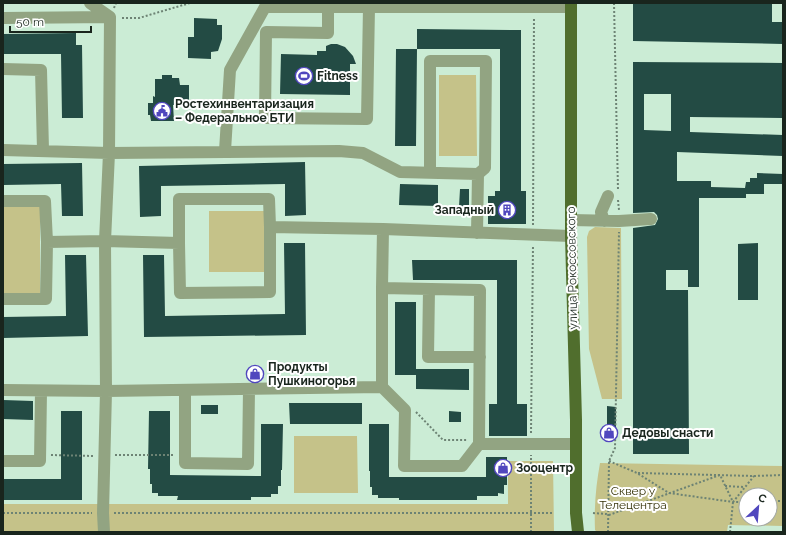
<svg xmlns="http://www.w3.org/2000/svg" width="786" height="535" viewBox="0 0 786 535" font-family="Raleway,sans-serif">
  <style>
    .green { fill: #c5c289; fill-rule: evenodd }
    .building { fill: #234b44; fill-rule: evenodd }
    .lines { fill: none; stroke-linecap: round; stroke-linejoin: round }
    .path { stroke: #6d8374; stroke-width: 2; stroke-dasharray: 2 2; stroke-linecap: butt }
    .minor { stroke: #92a482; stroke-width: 12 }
    .major { stroke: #506e2d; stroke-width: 12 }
    .labels { text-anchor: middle; stroke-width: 4; stroke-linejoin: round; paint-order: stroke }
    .poi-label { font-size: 12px; font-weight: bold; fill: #19251d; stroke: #fff; text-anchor: start }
    .street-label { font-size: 12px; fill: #19251d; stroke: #fff }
    .park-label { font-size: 12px; fill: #343107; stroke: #fff }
  </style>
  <rect width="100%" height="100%" fill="#cbecd5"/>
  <path class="green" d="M439 75H476L477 156H439Z
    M3 207H40V293H3Z
    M209 211H265V272H209Z
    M595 227 621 228 622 399H602L589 349 587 237 589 231Z
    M294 436H357L358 493H294Z
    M508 461H553L554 532H3V504H508Z
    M600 463 783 466V526L728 525 727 532H597L595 530C594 507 596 485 600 463ZM746 495H770V519H746Z"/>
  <path class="building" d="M633 3H772V22H783V44L633 41Z
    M194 18 217 19V25H222V39L218 51 211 52V59L188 58V37H194Z
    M417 29 521 30V191H526V224H488V196H495V191H500V49H417Z
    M76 33V45H82L83 118H62L61 54H3V34Z
    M331 44H337L345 47 353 56 356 64H350V95L280 94 281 54 317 55V51H326V46Z
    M396 49H417L416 146H395Z
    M633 62 783 63V118L690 117V132L783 135V156L677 152V181H711V187L745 188 746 182H750V178H757V173L783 174V184H764V194H746V198H699V287H688V270H666V290H688L689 454H633V228L655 225 658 219 657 215 654 212 633 213ZM644 94H671V131L644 130Z
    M162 75H172V78H179L180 85H189V105H173L174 121H151L150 115H148V103H153V96L155 97V79H162Z
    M305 162 306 215 285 216V184L161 186V216L140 217 139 166Z
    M82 163 83 216H62L61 184 3 185V164Z
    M400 184 438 185V206L399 205Z
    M460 189H469V208L459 207Z
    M284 243H305L306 335 144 337 143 255H164L165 316 285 314Z
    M758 243V300H738V244Z
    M65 255H86L88 336 3 338V317L66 316Z
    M412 260H517V404H527V436H489V404H497V280H413Z
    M395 302H416V375H395Z
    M416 369H469V390L416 389Z
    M3 400 33 401V420L3 419Z
    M289 403H362V424H290Z
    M201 405H218V414H201Z
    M607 406 616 407V437H607Z
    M61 411H82V500H3V479H61Z
    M149 411H170V475L261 476V424H283L282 470H281V486H278V494H271V497H251V500H177L178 496H158V493H152V484H150V469H148Z
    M449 411 461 412V422H449Z
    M369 424H389V477H486V457H507V485H504V494L498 493V496H477V500H399V498H378V495H372V487H370V471H369Z"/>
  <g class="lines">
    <path class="path" d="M614 3 618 190
      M114 8 116 3
      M122 18H139L190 3
      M618 200 619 210
      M533 225 534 17
      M416 412 443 440H468
      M531 433 533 245
      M51 455 93 456
      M115 455H175
      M609 461 637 473 669 493 733 502H746
      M638 473 754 476 783 475
      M725 486 744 487
      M770 501H783
      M3 513H92
      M114 513H553
      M593 513 606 514 609 515 720 475 733 502 754 476
      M531 532V455
      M608 532 609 461 615 448 619 232
      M730 532 733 502"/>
    <path class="minor" d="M90 3 110 17
      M328 7V33L266 32 265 118 367 119 369 7
      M3 18 110 17 109 153 339 151 363 153 400 172 478 174 477 233
      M3 69 41 70 43 150
      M3 150 109 153 105 241 47 242 45 201H3
      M225 151 230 70 265 7H571
      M430 172V61H486L485 168 478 174
      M571 220 619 221 651 219
      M604 221 601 212 608 196
      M179 243 180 293 270 292V227
      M382 288 383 229 571 236
      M429 289 428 357H480
      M3 299H46L47 242
      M3 390 106 391 382 387
      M185 390V463L248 464 249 389
      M479 444 462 466H404L405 410 382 387V288L480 290 479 444H576
      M3 461H40L41 391
      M104 532 103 513 106 391 105 241 179 243V199H269L270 227 383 229"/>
    <path class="major" d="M571 3V236L576 420V513L578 532"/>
  </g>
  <defs>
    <symbol id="stadium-ring" viewBox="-11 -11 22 22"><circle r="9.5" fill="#fff" stroke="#5047be" stroke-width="1.5"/><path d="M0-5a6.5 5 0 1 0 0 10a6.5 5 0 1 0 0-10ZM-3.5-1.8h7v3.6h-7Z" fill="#5047be"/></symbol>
    <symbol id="civic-ring" viewBox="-11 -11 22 22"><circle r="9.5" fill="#fff" stroke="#5047be" stroke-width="1.5"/><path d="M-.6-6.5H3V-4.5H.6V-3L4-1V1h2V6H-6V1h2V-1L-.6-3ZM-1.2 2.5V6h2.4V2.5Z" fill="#5047be"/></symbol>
    <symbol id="building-ring" viewBox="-11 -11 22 22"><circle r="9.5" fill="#fff" stroke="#5047be" stroke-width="1.5"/><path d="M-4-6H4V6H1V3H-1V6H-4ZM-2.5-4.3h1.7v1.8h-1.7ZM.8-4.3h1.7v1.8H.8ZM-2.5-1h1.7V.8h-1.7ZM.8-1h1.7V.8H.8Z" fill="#5047be"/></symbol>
    <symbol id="shop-ring" viewBox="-11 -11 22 22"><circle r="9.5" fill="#fff" stroke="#5047be" stroke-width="1.5"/><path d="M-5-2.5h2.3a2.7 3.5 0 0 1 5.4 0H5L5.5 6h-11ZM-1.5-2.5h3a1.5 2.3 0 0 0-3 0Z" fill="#5047be"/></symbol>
  </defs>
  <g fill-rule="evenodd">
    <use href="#stadium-ring" x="294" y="66" width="20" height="20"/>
    <use href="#civic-ring" x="152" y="101" width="20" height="20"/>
    <use href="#building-ring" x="497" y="200" width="20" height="20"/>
    <use href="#shop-ring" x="245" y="364" width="20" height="20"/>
    <use href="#shop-ring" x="599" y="423" width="20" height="20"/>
    <use href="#shop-ring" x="493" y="458" width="20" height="20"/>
  </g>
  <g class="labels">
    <g class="poi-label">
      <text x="317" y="80">Fitness</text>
      <text x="175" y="108">Ростехинвентаризация<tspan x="175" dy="14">– Федеральное БТИ</tspan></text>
      <text x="494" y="214" text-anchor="end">Западный</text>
      <text x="268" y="371">Продукты<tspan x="268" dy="14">Пушкиногорья</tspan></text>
      <text x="622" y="437">Дедовы снасти</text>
      <text x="516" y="472">Зооцентр</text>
    </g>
    <g class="street-label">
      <text transform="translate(572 268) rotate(-91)" y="4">улица Рокоссовского</text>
    </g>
    <g class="park-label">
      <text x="633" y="495">Сквер у<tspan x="633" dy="14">Телецентра</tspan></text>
    </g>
  </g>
  <rect width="786" height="535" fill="none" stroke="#19251d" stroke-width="8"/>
  <g transform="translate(758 507) rotate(26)"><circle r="19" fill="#ffffff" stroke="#a3a8a5"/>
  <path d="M0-3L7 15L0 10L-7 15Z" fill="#5047be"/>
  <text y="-6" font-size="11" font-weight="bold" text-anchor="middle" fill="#19251d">С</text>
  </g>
  <path d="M10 26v6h81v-6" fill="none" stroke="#19251d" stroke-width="2"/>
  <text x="16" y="26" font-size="12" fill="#19251d" stroke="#ffffff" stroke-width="3" paint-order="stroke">50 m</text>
</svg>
